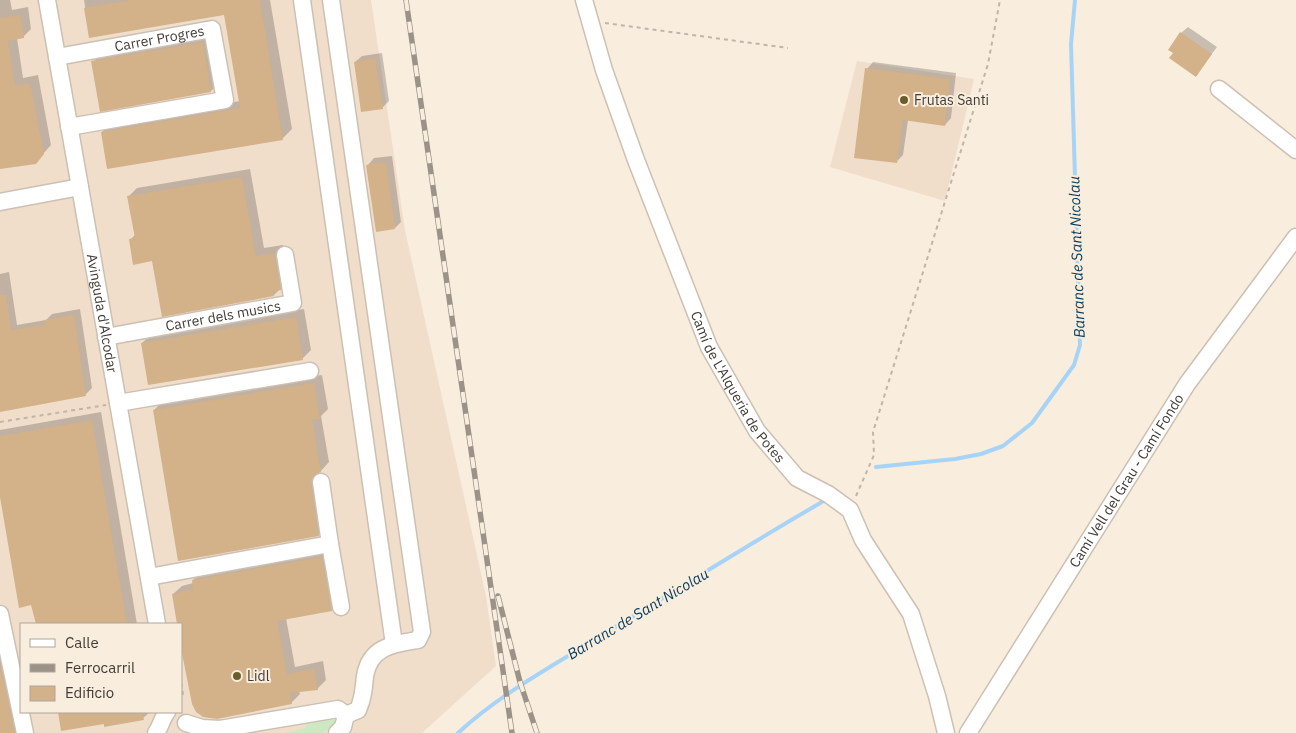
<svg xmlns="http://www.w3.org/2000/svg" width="1296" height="733" viewBox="0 0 1296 733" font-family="'IBM Plex Sans',sans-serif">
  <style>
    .built { fill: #f0decb; fill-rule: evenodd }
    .green { fill: #cde8c3 }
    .shadow { fill: #0003 }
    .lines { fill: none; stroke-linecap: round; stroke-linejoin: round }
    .stream { stroke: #a7d4f6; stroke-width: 4 }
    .building { fill: #d3b189 }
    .minor-casing { stroke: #ccc0b3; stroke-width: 19 }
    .path { stroke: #bfb5a9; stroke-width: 2; stroke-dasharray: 4 4; stroke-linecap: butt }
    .minor { stroke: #fff; stroke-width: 16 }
    .rail-casing { stroke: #9b9388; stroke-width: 5.5 }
    .rail { stroke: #f9edde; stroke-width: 4; stroke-dasharray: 11; stroke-linecap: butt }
    .poi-dot { fill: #6b5d2a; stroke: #f9edde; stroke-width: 2 }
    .labels { text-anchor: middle; stroke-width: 4; stroke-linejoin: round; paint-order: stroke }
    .street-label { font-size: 14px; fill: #413c36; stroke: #f9edde }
    .poi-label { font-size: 14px; fill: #413c36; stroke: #f9edde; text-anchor: start }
    .water-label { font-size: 15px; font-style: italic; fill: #033b5b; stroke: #f9edde }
  </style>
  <rect width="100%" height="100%" fill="#f9edde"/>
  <path class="built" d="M0 0H371L405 230 486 596 496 666 422 733H0ZM21 624H181V712H21Z
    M857 61 974 79 945 201 830 167Z"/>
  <path class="green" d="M331 718 335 721 334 725 323 733H286L306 728 305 721Z"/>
  <path class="shadow" d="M0 0H10L12 10 28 7 31 29 23 37 17 38 23 78 38 75 51 145 35 163 0 168Z
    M84 0H270L292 129 283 138 108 167 102 132 111 123 240 101 225 14 90 37Z
    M1188 27 1217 47 1196 75 1174 52 1181 33Z
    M212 33 220 82 211 91 101 110 93 62 102 53Z
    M382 53 389 101 382 108 355 62 362 56Z
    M873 62 956 73 951 118 945 125 908 120 903 155 896 162 867 69Z
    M392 156 401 222 395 228 368 165 374 158Z
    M250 169 264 248 283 245 289 280 274 295 153 260 130 240 135 235 129 196 137 188Z
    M9 272 17 325 46 320 52 314 80 309 92 388 86 394 0 411V274Z
    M304 309 311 350 302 359 142 343 151 335Z
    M322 375 328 409 321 416 329 462 319 473 327 526 318 535 154 410 163 401Z
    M101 412 137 624H37L0 489V430Z
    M330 549 340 601 331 610 286 618 295 667 323 661 326 680 317 689 299 691 300 694 291 703 181 624H178L173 594 182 586 193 583V580L202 572Z
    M0 626 23 733H0Z
    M59 712H150L143 718 106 722 62 730Z"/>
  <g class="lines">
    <path class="stream" d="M876 467 955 459 981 454 1003 446 1032 423 1040 412 1074 365 1080 345 1071 44 1075 0
      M458 733C499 695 549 668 596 639 671 593 746 546 822 502"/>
  </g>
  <path class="building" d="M132 0H260L283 140 107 169 101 132 240 108 224 15 89 38 84 8Z
    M20 15 24 38 8 41 15 86 30 83 44 154 36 164 0 169V18Z
    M1180 32 1212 54 1196 77 1169 58 1173 53 1168 50Z
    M203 42 211 92 100 112 91 61Z
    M375 58 383 109 361 112 354 62Z
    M865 68 950 79 945 126 903 120 897 163 854 158Z
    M386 162 395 229 376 232 366 165Z
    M242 177 256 256 274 253 281 290 273 291 274 296 162 317 152 261 133 265 129 239 135 238 127 196Z
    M0 295H6L11 330 46 325 44 320 74 315 86 396 0 412Z
    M296 317 303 360 148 385 141 343Z
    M314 383 320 419 312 420 321 472 314 474 311 483 319 536 178 561 153 410Z
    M92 420 127 624H36L31 605 19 608 0 497V436Z
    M322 557 332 611 277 621 287 674 314 669 318 690 290 693 292 704 217 719 203 717 196 712 192 704 181 648V624H177L172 594 193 589 192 580Z
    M0 668H1L15 733H0Z
    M58 712H142L144 720 104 727V724L61 731Z"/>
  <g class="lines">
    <defs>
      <g id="minor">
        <path id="s1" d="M47 0 157 624"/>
        <path d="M302 0 394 644"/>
        <path d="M331 0 422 632 418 640C394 644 370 646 365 676 364 688 363 699 358 710L346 715"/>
        <path id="s2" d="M584 0 604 70 636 160 709 347 757 431 797 478 828 494 850 510 863 540 911 614 937 696 946 733"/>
        <path id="s3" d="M57 57 212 29 225 100 69 127"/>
        <path d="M1219 89 1296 150"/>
        <path d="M0 202 80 187"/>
        <path id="s4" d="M106 337 293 303 285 255"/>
        <path d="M118 403 310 371"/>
        <path d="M330 544 341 607"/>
        <path d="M149 577 330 544 321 482"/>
        <path d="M0 614 25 733"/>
        <path d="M186 723 202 728 220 729"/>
        <path d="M156 733C161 726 162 718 167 712"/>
        <path d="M215 733 220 729 338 709 346 715"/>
        <path d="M337 733 343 727 346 715"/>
        <path id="s5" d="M968 733 1187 384 1296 237"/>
      </g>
    </defs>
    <use href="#minor" class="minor-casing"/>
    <path class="path" d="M605 23 788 48
      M0 422 106 405
      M856 496 874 455 873 432 988 64 1000 0
      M181 683 183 694 181 696"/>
    <use href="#minor" class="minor"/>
    <defs>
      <path id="rail" d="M406 0 512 733
        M498 596 520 682 537 733"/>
    </defs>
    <use href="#rail" class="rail-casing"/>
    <use href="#rail" class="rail"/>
  </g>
  <g class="poi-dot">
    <circle cx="904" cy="100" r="5"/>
    <circle cx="237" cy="676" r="5"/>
  </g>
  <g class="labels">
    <g class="street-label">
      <text dy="5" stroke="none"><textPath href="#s3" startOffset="104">Carrer Progres</textPath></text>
      <text dy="5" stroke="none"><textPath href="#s1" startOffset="318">Avinguda d'Alcodar</textPath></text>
      <text dy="5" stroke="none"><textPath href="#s4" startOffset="119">Carrer dels musics</textPath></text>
      <text dy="5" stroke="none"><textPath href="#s2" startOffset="418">Camí de L'Alqueria de Potes</textPath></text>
      <text dy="5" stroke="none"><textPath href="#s5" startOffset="298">Camí Vell del Grau - Camí Fondo</textPath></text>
    </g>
    <g class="poi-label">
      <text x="914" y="105">Frutas Santi</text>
      <text x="247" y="681">Lidl</text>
    </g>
    <g class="water-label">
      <text transform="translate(1077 257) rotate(-92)" y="5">Barranc de Sant Nicolau</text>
      <text transform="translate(638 614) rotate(-31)" y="5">Barranc de Sant Nicolau</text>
    </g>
  </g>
  <rect x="20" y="623" width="162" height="90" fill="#f9edde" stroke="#afa69b"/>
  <rect x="30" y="639" width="25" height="8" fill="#ffffff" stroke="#afa69b"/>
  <text x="65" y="648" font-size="15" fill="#413c36">Calle</text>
  <rect x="30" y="664" width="25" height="8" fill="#9b9388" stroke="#afa69b"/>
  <text x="65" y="673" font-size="15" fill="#413c36">Ferrocarril</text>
  <rect x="30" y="686" width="25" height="15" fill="#d3b189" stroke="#afa69b"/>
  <text x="65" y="698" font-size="15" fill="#413c36">Edificio</text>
</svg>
